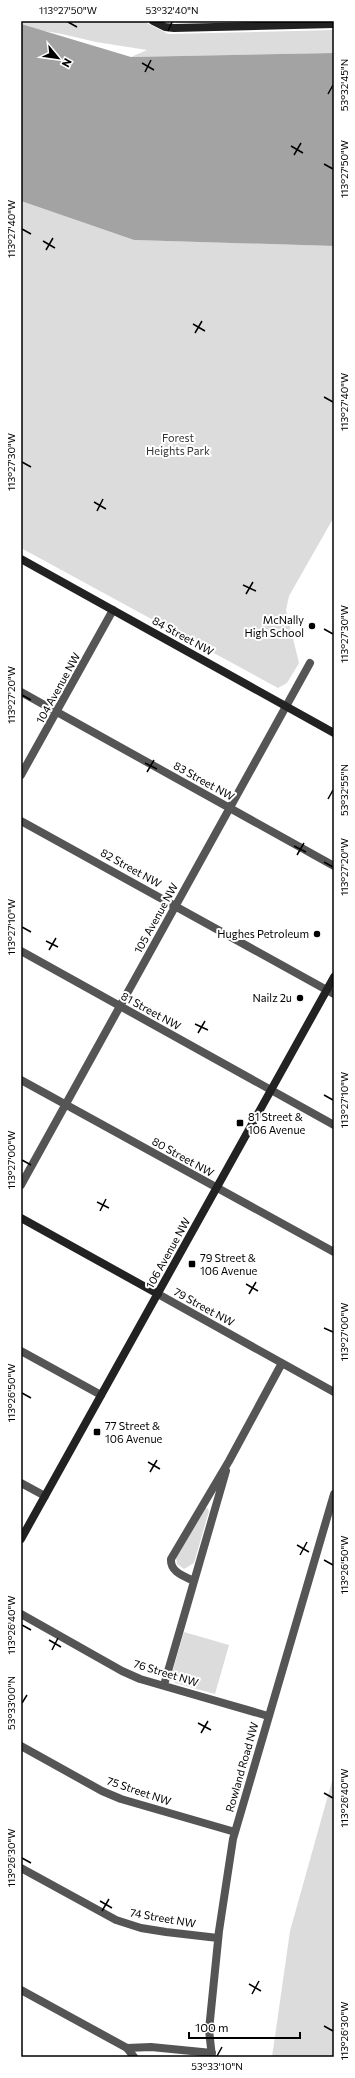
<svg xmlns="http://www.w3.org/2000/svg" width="355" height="2078" viewBox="0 0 355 2078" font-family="Commissioner,sans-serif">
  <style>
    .green { fill: #dcdcdc }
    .water { fill: #a3a3a3 }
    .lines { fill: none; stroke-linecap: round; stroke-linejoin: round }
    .street { stroke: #555; stroke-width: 8 }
    .secondary { stroke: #222; stroke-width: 8 }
    .ticks { fill: none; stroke: #000; stroke-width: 1.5 }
    .poi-dot { fill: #000; stroke: #fff; stroke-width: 1.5 }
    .labels { text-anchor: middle; stroke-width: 4; stroke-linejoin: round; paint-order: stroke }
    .park-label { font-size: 11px; fill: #333; stroke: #fff }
    .poi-label { font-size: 11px; fill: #000; stroke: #fff; text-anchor: end }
    .street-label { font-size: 11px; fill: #000; stroke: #fff }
    .neatline { fill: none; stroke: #000; stroke-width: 1.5 }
    .ticks-label { font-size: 10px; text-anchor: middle; fill: #000 }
  </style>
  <rect width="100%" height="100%" fill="#fff"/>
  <path class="green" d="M21 21H143L168 34 334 30V53L131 57 147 50 96 42 62 34 21 27Z
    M21 201 134 240 334 246V517L289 596 286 610 299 663 287 683 278 688 21 548Z
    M204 1508H207L209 1511 194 1563 184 1569 177 1564 176 1557Z
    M184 1632 229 1645 215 1694 175 1683 171 1677Z
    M334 1774V2057H272L290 1931Z"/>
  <path class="water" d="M21 24 131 57 334 53V246L134 240 21 201Z"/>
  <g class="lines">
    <path class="street" d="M21 692 334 866
      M21 775 113 610
      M21 821 334 994
      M21 951 334 1125
      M21 1080 334 1252
      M21 1185 310 663
      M158 1294 334 1392
      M21 1351 101 1395
      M21 1483 45 1496
      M194 1581C184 1576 170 1572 171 1559L229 1461 282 1363
      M21 1614 122 1671 140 1679 268 1716
      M164 1685 226 1471
      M21 1746 102 1791 121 1799 235 1832
      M21 1868 116 1920 141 1928 166 1932 218 1938
      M21 1990 127 2048 134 2057
      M127 2048 151 2047 212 2053
      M212 2057 209 2030 219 1931 233 1839 334 1494"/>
    <path class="secondary" d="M153 21 165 27 174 28 334 24
      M21 559 334 733
      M21 1218 158 1294
      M21 1539 334 977"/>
  </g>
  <path class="ticks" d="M68 22 77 27M168 31 172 22M142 63 154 70M145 72 151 60M328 94 333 85M291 146 303 153M294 155 301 143M324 164 333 169M22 229 31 234M43 241 55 248M46 250 53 238M193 324 205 331M195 333 202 321M324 397 333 402M22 462 31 467M94 502 106 509M97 511 103 499M243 585 256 591M246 594 253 582M324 629 333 634M22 695 31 700M145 763 157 769M147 772 154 760M328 799 333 790M294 846 306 852M297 855 304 843M324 862 333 867M22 927 31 932M46 941 58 947M49 950 56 938M195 1024 208 1030M198 1033 205 1021M324 1095 333 1100M22 1160 31 1165M97 1202 109 1208M100 1211 106 1199M246 1284 258 1291M249 1294 256 1282M324 1328 333 1332M22 1393 31 1398M148 1462 160 1469M150 1472 157 1460M297 1545 309 1552M300 1555 307 1542M324 1560 333 1565M22 1625 31 1630M49 1640 61 1647M52 1650 58 1638M22 1703 27 1695M198 1723 211 1730M201 1733 208 1721M324 1793 333 1798M22 1858 31 1863M100 1901 112 1908M102 1911 109 1899M249 1984 261 1991M252 1994 259 1981M324 2026 333 2031M217 2056 222 2047"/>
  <g class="poi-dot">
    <circle cx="312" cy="626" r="4"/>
    <circle cx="317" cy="934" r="4"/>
    <circle cx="300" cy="998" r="4"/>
    <rect x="236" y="1119" width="8" height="8" rx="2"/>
    <rect x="188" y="1260" width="8" height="8" rx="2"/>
    <rect x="93" y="1428" width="8" height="8" rx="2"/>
  </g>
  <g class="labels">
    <g class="park-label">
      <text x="178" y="442">Forest<tspan x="178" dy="13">Heights Park</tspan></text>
    </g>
    <g class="poi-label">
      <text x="304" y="624">McNally<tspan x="304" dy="13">High School</tspan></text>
      <text x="309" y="938">Hughes Petroleum</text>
      <text x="292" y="1002">Nailz 2u</text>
      <text x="248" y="1121" text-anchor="start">81 Street &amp;<tspan x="248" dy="13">106 Avenue</tspan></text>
      <text x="200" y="1262" text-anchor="start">79 Street &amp;<tspan x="200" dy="13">106 Avenue</tspan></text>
      <text x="105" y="1430" text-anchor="start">77 Street &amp;<tspan x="105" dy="13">106 Avenue</tspan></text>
    </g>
    <g class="street-label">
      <text transform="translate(183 636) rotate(29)" y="4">84 Street NW</text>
      <text transform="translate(58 688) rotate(-61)" y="4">104 Avenue NW</text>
      <text transform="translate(204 781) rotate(29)" y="4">83 Street NW</text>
      <text transform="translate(131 868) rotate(29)" y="4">82 Street NW</text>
      <text transform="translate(156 918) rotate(-61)" y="4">105 Avenue NW</text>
      <text transform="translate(151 1011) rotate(29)" y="4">81 Street NW</text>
      <text transform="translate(183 1157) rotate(29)" y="4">80 Street NW</text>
      <text transform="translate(168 1253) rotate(-61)" y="4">106 Avenue NW</text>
      <text transform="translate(204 1307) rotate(29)" y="4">79 Street NW</text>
      <text transform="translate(166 1673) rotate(17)" y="4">76 Street NW</text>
      <text transform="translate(242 1767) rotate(-74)" y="4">Rowland Road NW</text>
      <text transform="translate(139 1791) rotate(19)" y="4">75 Street NW</text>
      <text transform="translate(163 1918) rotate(10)" y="4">74 Street NW</text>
    </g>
  </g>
  <rect width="355" height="2078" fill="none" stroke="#ffffff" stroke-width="44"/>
  <g transform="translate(58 58) rotate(119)" stroke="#ffffff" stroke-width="3" paint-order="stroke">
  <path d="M0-3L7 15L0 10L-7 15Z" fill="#000000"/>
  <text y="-6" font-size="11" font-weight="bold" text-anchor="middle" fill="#000000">N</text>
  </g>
  <path d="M189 2032v6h111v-6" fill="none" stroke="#000000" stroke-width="2"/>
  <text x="195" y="2032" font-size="12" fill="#000000" stroke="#ffffff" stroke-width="3" paint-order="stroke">100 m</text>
  <rect x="22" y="22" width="311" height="2034" class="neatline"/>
  <g class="ticks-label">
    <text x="68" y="14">113°27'50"W</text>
    <text x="172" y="14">53°32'40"N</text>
    <text transform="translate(344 85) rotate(-90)" y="4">53°32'45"N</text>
    <text transform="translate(344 169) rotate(-90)" y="4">113°27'50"W</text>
    <text transform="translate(11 229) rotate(-90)" y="4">113°27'40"W</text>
    <text transform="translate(344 402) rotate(-90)" y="4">113°27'40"W</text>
    <text transform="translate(11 462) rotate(-90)" y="4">113°27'30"W</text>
    <text transform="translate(344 634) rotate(-90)" y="4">113°27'30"W</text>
    <text transform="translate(11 695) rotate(-90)" y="4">113°27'20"W</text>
    <text transform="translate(344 790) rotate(-90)" y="4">53°32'55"N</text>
    <text transform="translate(344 867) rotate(-90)" y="4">113°27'20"W</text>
    <text transform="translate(11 927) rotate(-90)" y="4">113°27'10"W</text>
    <text transform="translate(344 1100) rotate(-90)" y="4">113°27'10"W</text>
    <text transform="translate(11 1160) rotate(-90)" y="4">113°27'00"W</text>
    <text transform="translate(344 1332) rotate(-90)" y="4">113°27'00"W</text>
    <text transform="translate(11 1393) rotate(-90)" y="4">113°26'50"W</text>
    <text transform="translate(344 1565) rotate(-90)" y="4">113°26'50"W</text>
    <text transform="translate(11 1625) rotate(-90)" y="4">113°26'40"W</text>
    <text transform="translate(11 1703) rotate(-90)" y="4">53°33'00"N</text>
    <text transform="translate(344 1798) rotate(-90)" y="4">113°26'40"W</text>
    <text transform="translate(11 1858) rotate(-90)" y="4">113°26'30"W</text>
    <text transform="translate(344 2031) rotate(-90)" y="4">113°26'30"W</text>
    <text x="217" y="2070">53°33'10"N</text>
  </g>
</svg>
